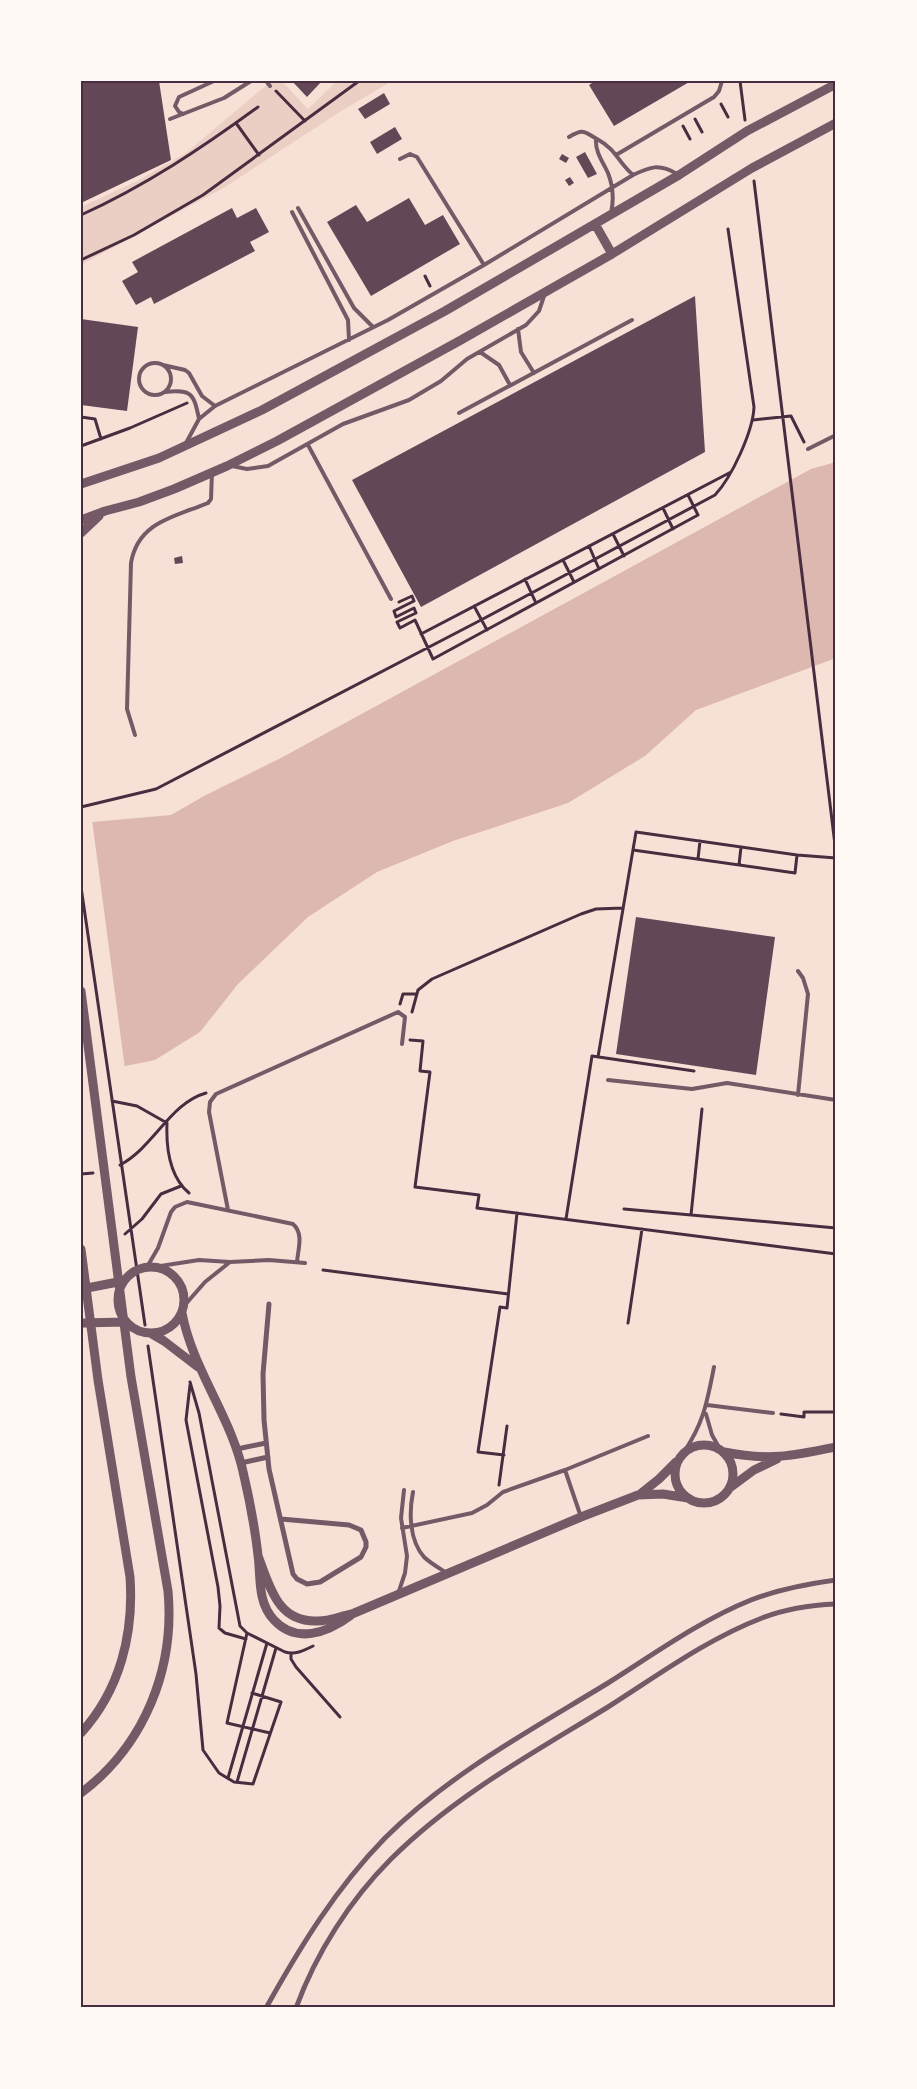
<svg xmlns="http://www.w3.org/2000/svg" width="917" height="2089" viewBox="0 0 917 2089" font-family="Mulish,sans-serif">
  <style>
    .green { fill: #ebcfc5 }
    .water { fill: #dcb8b0 }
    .pier { fill: #f7e1d7 }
    .building { fill: #644757 }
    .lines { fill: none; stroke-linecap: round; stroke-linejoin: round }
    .path { stroke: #4a2c40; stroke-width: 3 }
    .service { stroke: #755966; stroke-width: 4 }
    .minor { stroke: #755966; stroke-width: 5 }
    .tertiary { stroke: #755966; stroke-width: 9 }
    .neatline { fill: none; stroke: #4a2c40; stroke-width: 2 }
  </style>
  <rect width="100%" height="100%" fill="#f7e1d7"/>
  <path class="green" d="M271 81H282L308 109 337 81H392L338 113 225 187 81 265V207L137 181 186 153Z"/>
  <path class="water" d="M836 462V658L696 710 645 756 568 803 453 841 377 872 308 917 238 984 200 1032 155 1060 81 1075V823L171 815 204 796 279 759 811 469Z"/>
  <path class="pier" d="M92 820 125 1069 81 1078V821Z"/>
  <path class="building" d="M81 81H159L171 160 81 203Z
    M292 81H322L307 97Z
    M595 81H691L614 126 589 85Z
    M384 93 390 104 365 119 358 109Z
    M395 127 402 139 377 154 370 142Z
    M585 152 597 174 588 178 576 157Z
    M562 154 569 158 566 163 559 159Z
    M570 177 574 183 569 186 565 180Z
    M409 198 425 225 443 215 460 244 371 296 327 222 356 205 367 222Z
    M232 208 237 218 256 208 269 232 250 242 255 251 154 304 151 297 136 305 122 281 138 272 132 262Z
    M695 296 705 452 421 607 352 480Z
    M81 319 138 327 127 411 81 405Z
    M182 556 183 563 175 564 174 558Z
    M636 917 775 937 756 1075 616 1054Z"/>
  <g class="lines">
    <path class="path" d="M740 81 745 120
      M276 91 305 121
      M721 104 728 117
      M695 119 702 132
      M236 123 259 155
      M683 126 690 139
      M754 181 836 853
      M81 215C145 186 202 148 258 107
      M81 260 134 235 203 195 359 81
      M425 276 430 286
      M81 417 95 419 101 439
      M753 420 791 416 804 442
      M81 446 130 428 187 403
      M663 508 673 529
      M613 534 624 556
      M589 546 599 569
      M563 560 574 582
      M525 579 536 603
      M399 602 412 596 414 601 394 611 396 617 414 608 416 613 397 622 400 628 415 620 433 659 698 515 688 495
      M474 606 487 630
      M421 634 731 472
      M81 807 156 789 481 620 715 495C732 477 753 431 754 407L728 229
      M797 855 836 858
      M698 859 700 841
      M739 865 741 847
      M81 887 145 1325
      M400 1004 403 994H416
      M412 1012 418 990 432 979 581 914 596 909 623 908
      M410 1040 423 1041 420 1071 430 1072 415 1187 479 1195 477 1208 836 1254
      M598 1057 636 832 797 855 795 873 633 850
      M112 1101 137 1106 167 1123C166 1147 169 1176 189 1193
      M120 1165C154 1147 170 1103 206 1093
      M81 1174 93 1173
      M624 1209 836 1228
      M691 1215 702 1109
      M566 1219 592 1056 694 1071
      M125 1234 142 1219 161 1194 181 1186
      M323 1270 508 1294
      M628 1323 642 1229
      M148 1346 196 1674 203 1750 219 1773 234 1782 253 1784 281 1702 252 1693
      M190 1382 199 1413 240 1626 247 1633 285 1652C295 1655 303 1651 313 1646
      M190 1385 186 1420 218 1587 220 1606 219 1628 225 1633 246 1639
      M781 1414 804 1417V1412H836
      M504 1455 478 1452 500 1307 507 1308 517 1213
      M499 1485 507 1426
      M247 1633 227 1723 270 1733
      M291 1654V1659L296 1667 340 1717
      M228 1778 267 1643
      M237 1782 276 1648"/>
    <path class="service" d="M266 81 270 86
      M183 114 179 112 175 106 179 97 214 81
      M170 119 224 98 251 81
      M569 137C584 128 584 132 597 139 617 150 617 161 633 175
      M596 139C595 152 603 162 608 173 613 186 614 200 611 213
      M616 155 714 97 719 91 722 81
      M400 159 410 154 417 157 484 265
      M298 208 354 308 373 327
      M292 212 348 320 349 340
      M518 329 521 352 534 373
      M480 352 499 365 510 385
      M139 379a16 16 0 1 1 32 0a16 16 0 1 1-32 0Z
      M163 365 185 370 189 373 202 396 215 406
      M165 392C192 389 194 394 199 419
      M459 413 632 320
      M186 443 199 419 215 406 388 320 484 265 633 175C650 167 659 163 677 174
      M308 445 391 599
      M808 449 836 435
      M232 466 247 469 268 466 343 424 409 400 441 381 467 359 526 325 539 311 545 293
      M135 735 127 709 131 563C138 522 174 517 208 503L211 499 212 472
      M608 1080 692 1089 727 1083 836 1100
      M798 1095 808 994 803 978 798 971
      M228 1210 209 1112 210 1102 216 1094 398 1012 405 1017 402 1044
      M147 1267 158 1248 171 1212 175 1207 187 1202 293 1224C304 1234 298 1249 297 1262
      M154 1267 199 1260 230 1262 269 1260 305 1263
      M184 1306 205 1282 230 1262
      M707 1405 773 1413
      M706 1414 712 1435 720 1449
      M684 1452C704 1422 707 1402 714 1367
      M565 1470 581 1517
      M413 1492C409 1512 409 1540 424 1557 430 1563 439 1568 447 1573
      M402 1528 472 1513 487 1505 503 1492 565 1470 648 1436
      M398 1594 405 1573 407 1556 401 1518 404 1490"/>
    <path class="minor" d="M269 1304 263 1374 264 1420 269 1469 293 1574 297 1579 307 1584 320 1582 361 1557 366 1547V1542L361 1530 349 1525 281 1519
      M237 1449 266 1443
      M241 1463 268 1457
      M266 2008C300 1947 336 1888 385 1838 449 1774 531 1730 608 1683 654 1654 701 1620 751 1600 779 1589 807 1584 836 1580
      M296 2008C316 1953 350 1900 391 1859 454 1796 533 1753 608 1707 657 1676 707 1639 762 1618 785 1609 811 1605 836 1604"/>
    <path class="tertiary" d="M595 224 612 254
      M81 484 159 458 262 410 445 311 679 175 747 131 836 84
      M81 520 105 511 139 502 174 489 227 466 277 441 461 340 612 254 752 168 836 123
      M81 533 99 516
      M81 991 131 1377 168 1591C175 1668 145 1745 81 1793
      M81 1249 98 1380 130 1577C134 1634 120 1690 81 1733
      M118 1300a33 33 0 1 1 66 0a33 33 0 1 1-66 0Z
      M82 1289 123 1281
      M182 1313C193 1371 232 1417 244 1476 250 1502 255 1529 258 1555 261 1577 257 1602 274 1620 296 1644 327 1633 350 1616
      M81 1323 125 1322
      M152 1334 164 1341 198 1367
      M675 1474a29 29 0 1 1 58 0a29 29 0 1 1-58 0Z
      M724 1452C769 1461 792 1456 836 1447
      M731 1487 754 1470 777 1459
      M639 1495 659 1479 676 1462
      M258 1556C270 1586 277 1623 318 1621 329 1621 341 1616 352 1614L581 1517 638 1495 663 1494 688 1498"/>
  </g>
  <rect width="917" height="2089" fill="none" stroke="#fffaf5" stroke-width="165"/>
  <rect x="82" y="82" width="752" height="1924" class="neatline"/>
</svg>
